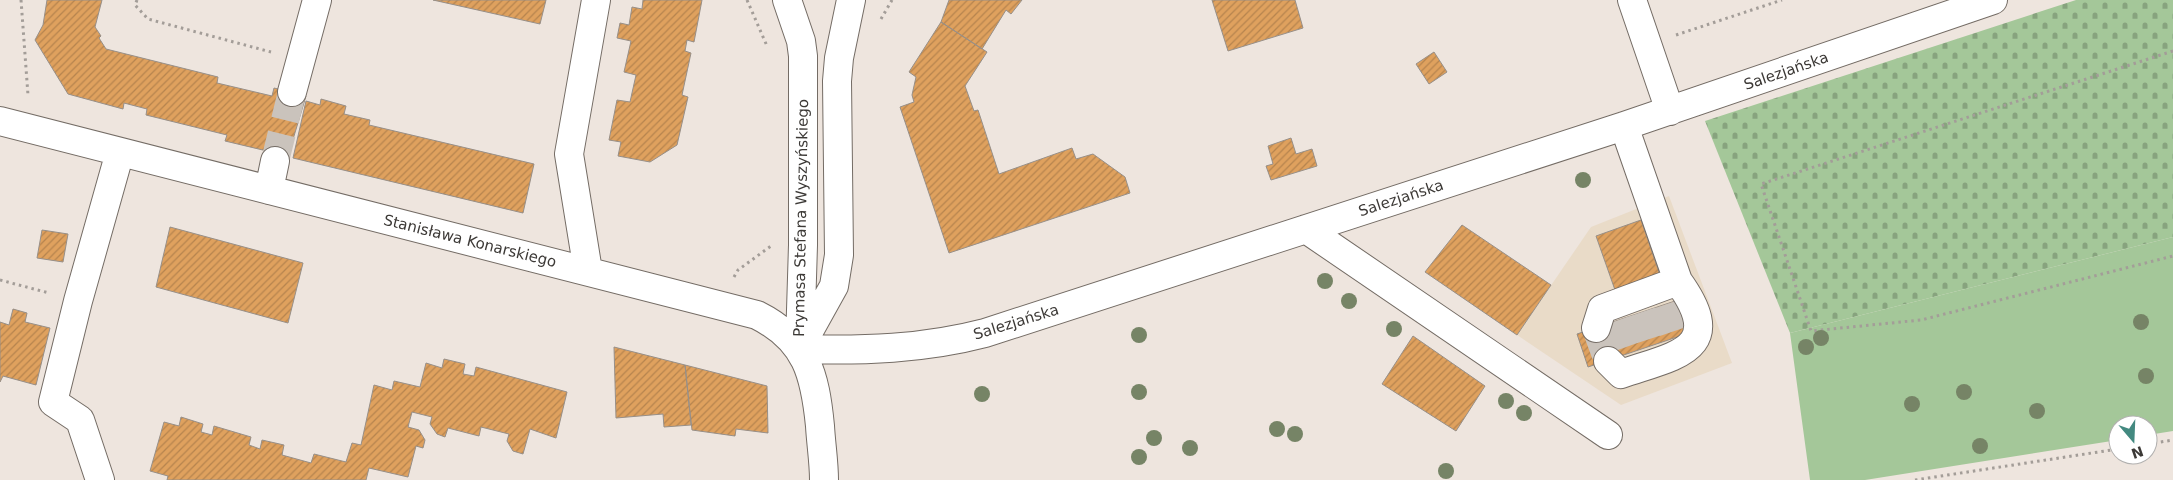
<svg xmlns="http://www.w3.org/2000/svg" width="2173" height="480" viewBox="0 0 2173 480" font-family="'DejaVu Sans',sans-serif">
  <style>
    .commercial { fill: #e9dbc8 }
    .cemetery { fill: url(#cemetery-stones) }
    .park { fill: #a4c799 }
    .building { fill: url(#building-hatch); stroke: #978f88 }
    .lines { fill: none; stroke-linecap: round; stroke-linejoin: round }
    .minor-tunnel { stroke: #cac3bc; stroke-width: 28; stroke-dasharray: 28 14; stroke-linecap: butt }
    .minor-casing { stroke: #746c65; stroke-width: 30 }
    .path { stroke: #a39d98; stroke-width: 3; stroke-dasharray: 2.5 4; stroke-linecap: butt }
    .minor { stroke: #fff; stroke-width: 28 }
    .tree { fill: #768466 }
    .labels { text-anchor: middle; stroke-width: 5; stroke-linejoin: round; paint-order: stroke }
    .street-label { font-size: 15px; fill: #3c3936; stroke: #fff }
  </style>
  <defs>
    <pattern id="cemetery-stones" width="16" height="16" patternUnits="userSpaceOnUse" patternTransform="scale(1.25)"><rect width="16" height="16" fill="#a4c799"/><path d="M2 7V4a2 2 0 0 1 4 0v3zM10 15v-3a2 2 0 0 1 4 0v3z" fill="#87a37e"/></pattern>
    <pattern id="building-hatch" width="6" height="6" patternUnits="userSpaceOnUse" patternTransform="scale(1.25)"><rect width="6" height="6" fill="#dfa15e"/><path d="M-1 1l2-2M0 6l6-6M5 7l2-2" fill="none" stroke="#b6844e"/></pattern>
  </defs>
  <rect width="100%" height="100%" fill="#eee5de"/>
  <path class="commercial" d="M1669 196 1732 363 1621 405 1517 335 1591 227Z"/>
  <path class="cemetery" d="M2076 0H2173V237L1790 333 1705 121Z"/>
  <path class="park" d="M2173 237V431L2148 435V425H2118V440L1865 480H1810L1790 333Z"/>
  <path class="building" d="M47 0H102L95 27 101 36 99 38 106 49 218 77 217 83 272 96 274 88 306 96 288 156 225 141 227 135 146 115 147 109 124 103 123 109 68 94 35 40 43 25Z
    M433 0H546L540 24Z
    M643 0H702L694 42 687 40 685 51 691 53 682 95 688 97 677 145 650 162 618 156 621 142 609 140 617 100 630 102 636 75 624 72 631 41 617 38 620 23 629 25 632 7 642 9Z
    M949 0H1022L1011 14 1006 10 982 49 941 22Z
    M1212 0H1295L1303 28 1228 51Z
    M941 22 987 52 965 86 974 111 978 110 999 174 1072 148 1076 159 1093 154 1125 177 1130 193 949 253 900 107 914 102 912 95 916 77 909 72Z
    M1434 52 1447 72 1429 84 1416 64Z
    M321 99 346 106 344 114 370 120 369 125 534 164 523 213 293 158 306 101 320 105Z
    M1291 138 1296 154 1312 149 1317 166 1271 180 1266 166 1273 164 1268 146Z
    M1641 220 1660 275 1615 290 1596 236Z
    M1462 225 1551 285 1517 335 1425 272Z
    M170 227 303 263 288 323 156 287Z
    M42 230 68 234 63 262 37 258Z
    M1678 300 1689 333 1588 367 1577 334Z
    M13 309 27 313 25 322 50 328 36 385 3 376 0 382V322L9 325Z
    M1413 336 1485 386 1456 431 1382 384Z
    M614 347 685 365 691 425 664 427 663 414 616 418Z
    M444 359 465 364 463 374 474 376 476 367 567 392 556 438 530 429 523 454 513 451 507 441 509 434 481 427 479 436 448 428 445 437 437 434 430 424 432 417 412 412 408 427 419 430 425 440 423 448 416 446 408 477 369 468 366 480H167L168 476 150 471 164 422 179 426 181 417 203 424 201 432 212 435 214 426 251 437 249 445 260 449 262 440 284 445 282 455 311 463 314 454 346 462 352 443 361 445 374 385 392 390 394 381 420 387 426 363 442 368Z
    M685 365 767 386 768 433 736 429 735 436 692 430Z"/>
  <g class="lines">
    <path class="minor-tunnel" d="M275 161 292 92
      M1664 305 1675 337
      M1642 312 1653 345
      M1616 321 1628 354
      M1596 328 1608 361"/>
    <defs>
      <path id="minor" d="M787 0 801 41 803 56V245L800 343
        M1632 0 1670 111
        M292 92 317 0
        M0 121 757 315C807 340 815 375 820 426 821 444 824 462 824 480
        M269 190 275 161
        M1306 229 1608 435
        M588 271 569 154 596 0
        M1596 328 1602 309 1678 281
        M799 349C862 351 924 349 985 333L1624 126 1993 0
        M799 349 834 286 839 255 837 81 839 58 851 0
        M1608 361 1621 374C1676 355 1728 350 1678 281L1624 126
        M100 480 80 420 53 402 78 301 120 152"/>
    </defs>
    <use href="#minor" class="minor-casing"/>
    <path class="path" d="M21 0 28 95
      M137 0 135 5 148 19 271 52
      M747 0 767 46
      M881 19 892 0
      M1676 35 1782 0
      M2173 51 1761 184 1811 331 1921 320 2173 256
      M734 277 738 270 771 246
      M0 280 49 293
      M2148 444 2173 440
      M1915 480 2118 449"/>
    <use href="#minor" class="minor"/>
  </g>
  <g class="tree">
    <circle cx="1583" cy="180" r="8"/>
    <circle cx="1325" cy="281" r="8"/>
    <circle cx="1349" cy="301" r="8"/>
    <circle cx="2141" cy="322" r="8"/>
    <circle cx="1394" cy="329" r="8"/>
    <circle cx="1139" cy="335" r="8"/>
    <circle cx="1821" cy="338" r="8"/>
    <circle cx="1806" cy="347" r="8"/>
    <circle cx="2146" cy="376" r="8"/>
    <circle cx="1139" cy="392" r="8"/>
    <circle cx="1964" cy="392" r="8"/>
    <circle cx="982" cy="394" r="8"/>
    <circle cx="1506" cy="401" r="8"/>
    <circle cx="1912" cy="404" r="8"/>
    <circle cx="2037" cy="411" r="8"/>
    <circle cx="1524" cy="413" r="8"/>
    <circle cx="1277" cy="429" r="8"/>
    <circle cx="1295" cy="434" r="8"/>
    <circle cx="1154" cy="438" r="8"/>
    <circle cx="1980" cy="446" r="8"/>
    <circle cx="1190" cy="448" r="8"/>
    <circle cx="1139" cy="457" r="8"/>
    <circle cx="1446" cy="471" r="8"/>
  </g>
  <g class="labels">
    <g class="street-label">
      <text transform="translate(1786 71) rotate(-19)" y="5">Salezjańska</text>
      <text transform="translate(1401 198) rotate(-18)" y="5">Salezjańska</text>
      <text transform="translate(801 218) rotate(-89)" y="5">Prymasa Stefana Wyszyńskiego</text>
      <text transform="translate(470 241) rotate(14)" y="5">Stanisława Konarskiego</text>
      <text transform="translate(1016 322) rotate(-17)" y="5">Salezjańska</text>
    </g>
  </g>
  <g transform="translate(2133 440) rotate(161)"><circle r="24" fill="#ffffff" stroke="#b1b0af"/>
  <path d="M0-4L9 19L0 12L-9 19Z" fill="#438980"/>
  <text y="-8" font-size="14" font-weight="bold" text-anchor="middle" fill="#3c3936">N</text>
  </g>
</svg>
